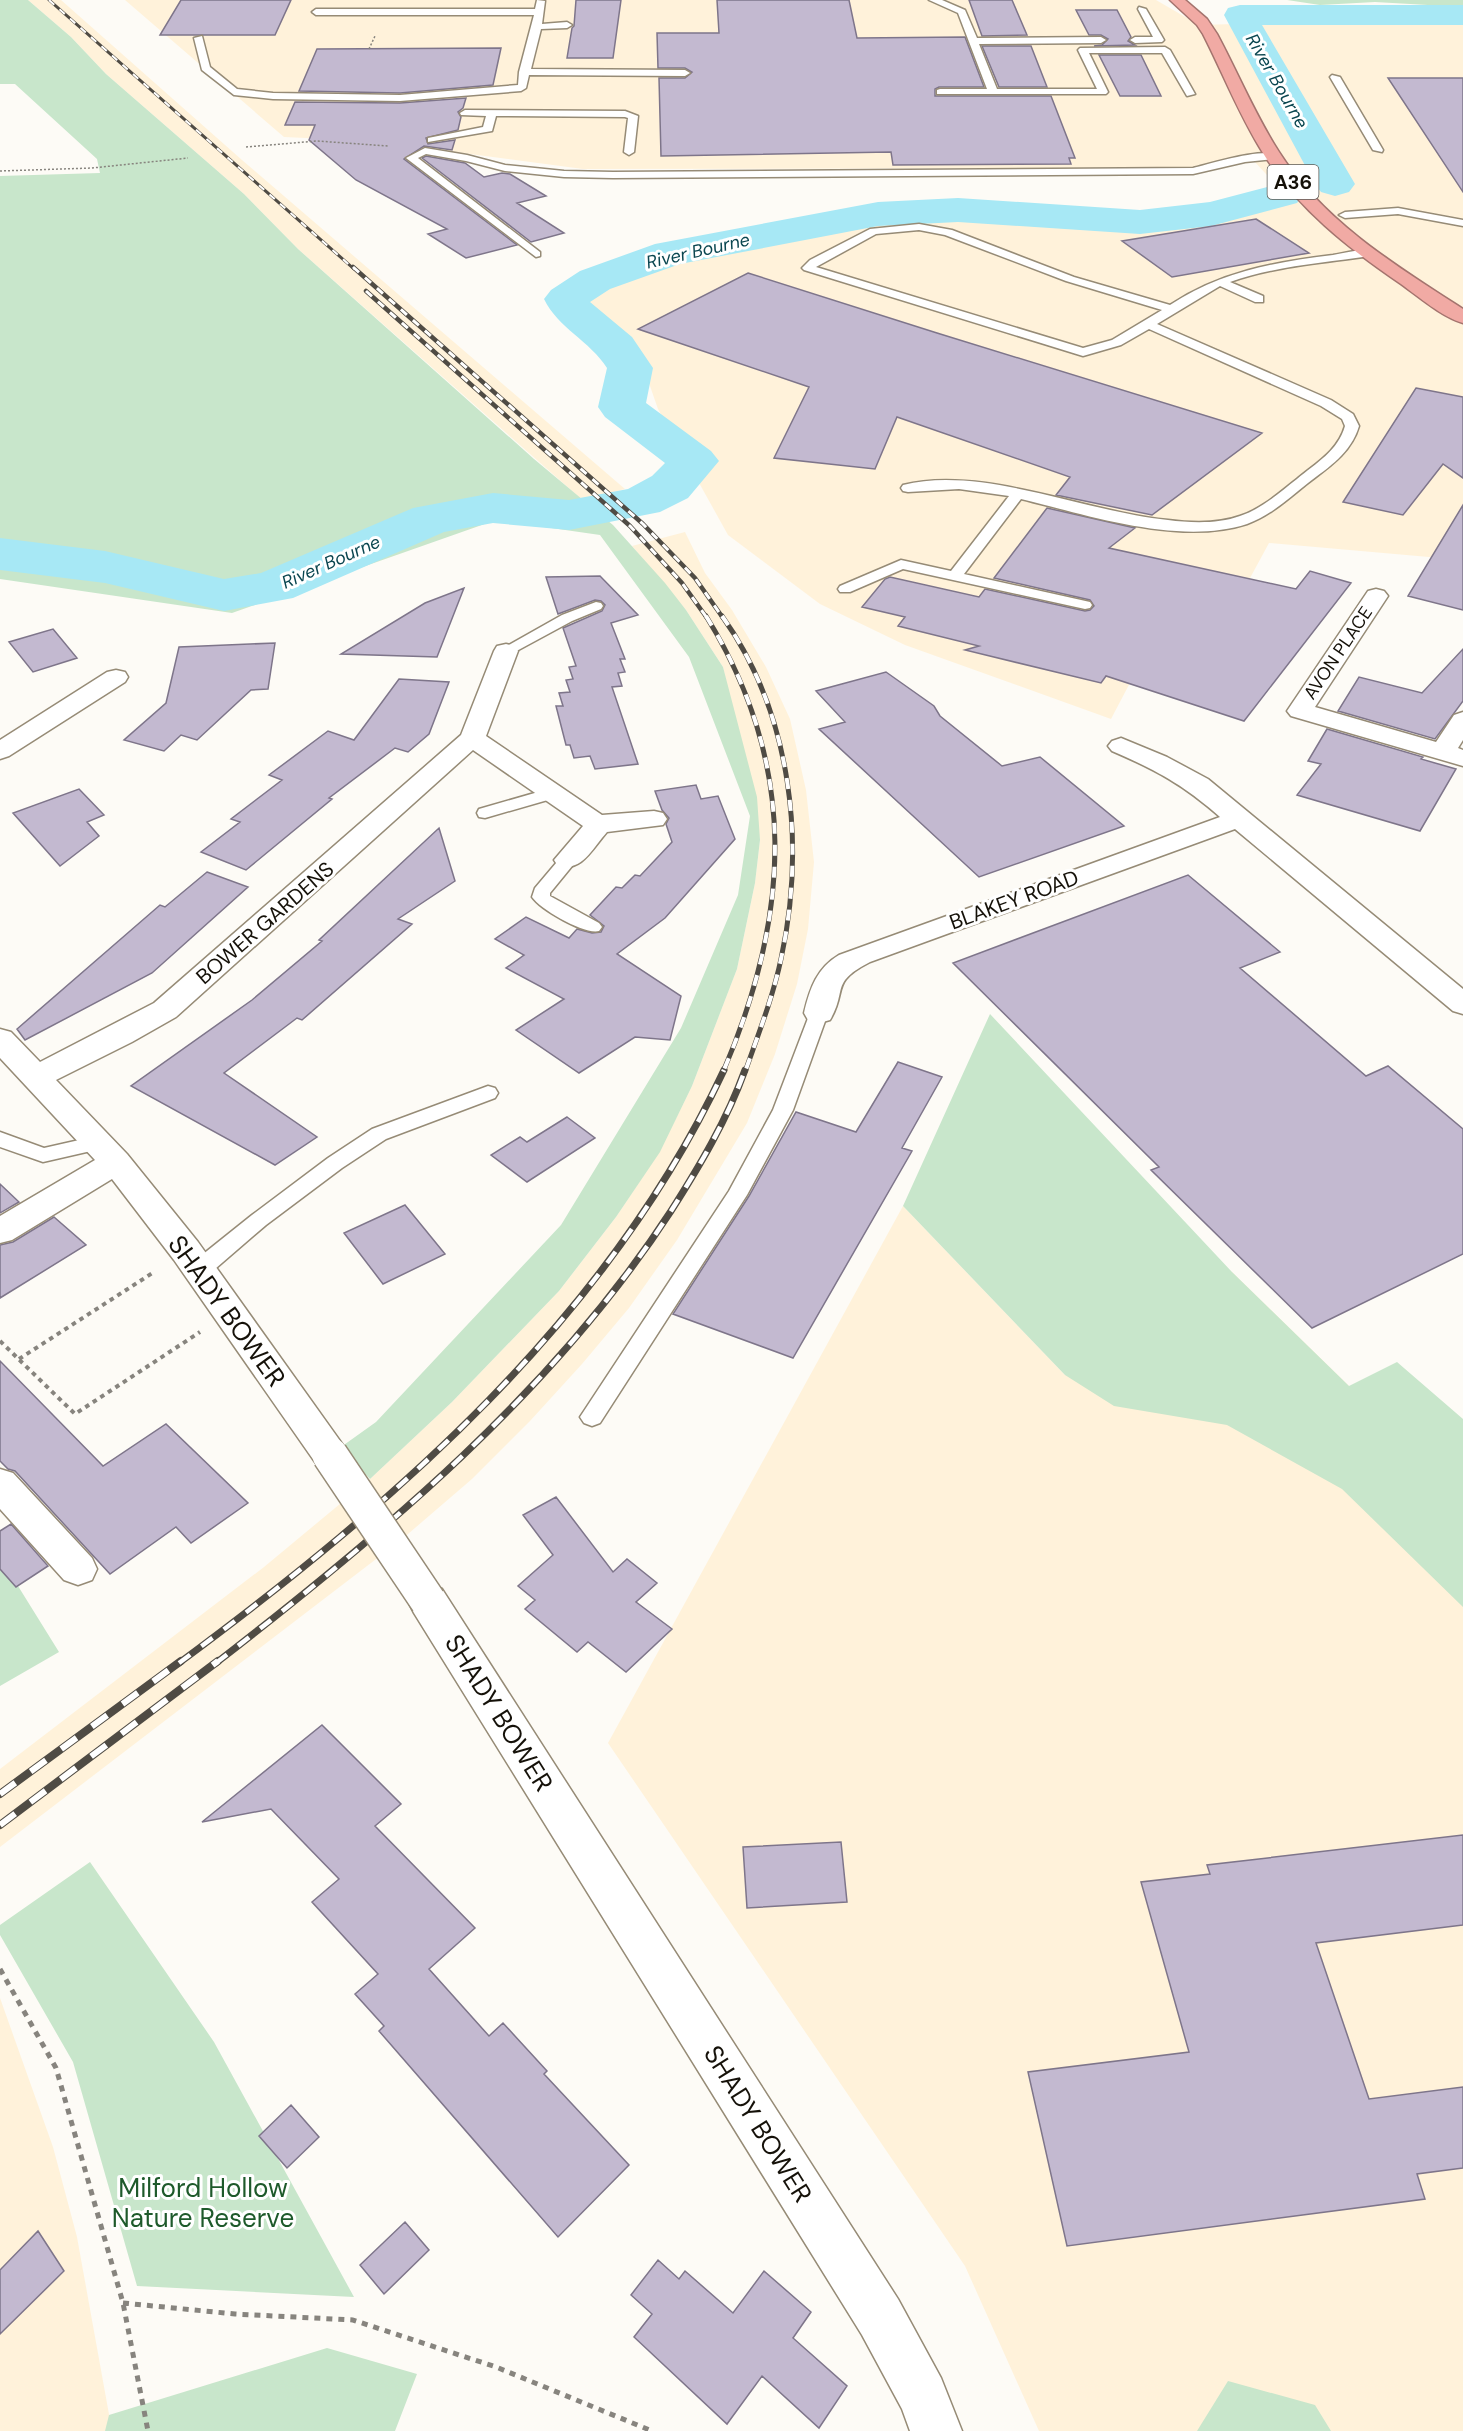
<svg xmlns="http://www.w3.org/2000/svg" width="1463" height="2431" viewBox="0 0 1463 2431" font-family="'DM Sans',sans-serif">
  <style>
    .built { fill: #fff2da }
    .green { fill: #c8e6cb }
    .lines { fill: none; stroke-linecap: round; stroke-linejoin: round }
    .river { fill: #a7e8f5; fill-rule: evenodd }
    .building { fill: #c3b9d0; stroke: #7e758a; stroke-width: 1.5 }
    .lane-casing { stroke: #968b76; stroke-width: 3 }
    .street-casing { stroke: #968b76; stroke-width: 3 }
    .highway-casing { stroke: #a4746e; stroke-width: 3 }
    .path-far2 { stroke: #87847e; stroke-width: 1.5; stroke-dasharray: 2 2; stroke-linecap: butt }
    .path-far1 { stroke: #87847e; stroke-width: 4; stroke-dasharray: 4.5 4.5; stroke-linecap: butt }
    .path { stroke: #87847e; stroke-width: 5; stroke-dasharray: 6 6; stroke-linecap: butt }
    .lane { fill: #fff; fill-rule: evenodd }
    .street { fill: #fff; fill-rule: evenodd }
    .highway { fill: #f1aaa4; fill-rule: evenodd }
    .rail-far4-casing { stroke: #4f4b44; stroke-width: 3 }
    .rail-far3-casing { stroke: #4f4b44; stroke-width: 4.5 }
    .rail-far2-casing { stroke: #4f4b44; stroke-width: 5 }
    .rail-far1-casing { stroke: #4f4b44; stroke-width: 7 }
    .rail-casing { stroke: #4f4b44; stroke-width: 8 }
    .rail-far4 { stroke: #fff; stroke-width: 2; stroke-dasharray: 7; stroke-linecap: butt }
    .rail-far3 { stroke: #fff; stroke-width: 3; stroke-dasharray: 8; stroke-linecap: butt }
    .rail-far2 { stroke: #fff; stroke-width: 4; stroke-dasharray: 11; stroke-linecap: butt }
    .rail-far1 { stroke: #fff; stroke-width: 4.5; stroke-dasharray: 14; stroke-linecap: butt }
    .rail { stroke: #fff; stroke-width: 6; stroke-dasharray: 19; stroke-linecap: butt }
    .street-bridge-casing { stroke: #968b76; stroke-width: 38; stroke-linecap: butt }
    .street-bridge { stroke: #fff; stroke-width: 35 }
    .labels { text-anchor: middle; stroke-width: 6; stroke-linejoin: round; paint-order: stroke }
    .far-water-label { font-size: 18px; font-style: italic; fill: #0a4650; stroke: #fff }
    .far-street-label { font-size: 18px; fill: #151109; stroke: #fff }
    .shield { fill: #fff; stroke: #5b5853; stroke-width: 1.5 }
    .shield-label { font-size: 20px; font-weight: bold; fill: #151109 }
    .street-label { font-size: 21px; fill: #151109; stroke: #fff }
    .near-street-label { font-size: 26px; fill: #151109; stroke: #fff }
    .near-park-label { font-size: 26px; fill: #1e5a2b; stroke: #fff }
  </style>
  <rect width="100%" height="100%" fill="#fdfbf6"/>
  <path class="built" d="M28 0H61L242 160 625 489 587 499 580 498 298 249 244 194 106 74 71 37Z
    M125 0H1156L1199 25 1463 18V560L1269 543 1211 650 1152 641 1111 719 905 645 820 604 728 535 658 409 636 346 583 300 672 257 915 212 1139 224 1195 221 1289 199 1254 161 1190 168 583 169 371 141 284 137Z
    M685 532 705 573 732 610 766 667 790 719 806 790 814 862 808 929 797 984 775 1054 747 1123 677 1240 629 1308 582 1364 530 1421 472 1479 401 1540 0 1847V1769L264 1567 370 1479 452 1402 559 1291 616 1217 660 1151 692 1086 737 969 755 883 760 840 723 667 686 610 632 546Z
    M903 1206 1065 1375 1232 1272 1463 1497V2431H1039L965 2266 608 1743Z
    M0 1998 53 2147 77 2237 112 2431H0Z"/>
  <path class="green" d="M0 0H28L71 37 106 74 244 194 298 249 534 459 613 525 665 583 686 610 723 667 757 797 760 840 755 883 737 969 692 1086 660 1152 616 1217 559 1291 452 1402 370 1479 341 1447 376 1422 561 1225 681 1028 738 895 750 816 689 657 600 535 496 520 232 613 0 579V176L100 173 97 159 15 84H0Z
    M1287 0H1463V7L1375 2 1320 5Z
    M990 1014 1232 1272 1349 1386 1397 1362 1463 1419V1607L1342 1489 1227 1425 1114 1406 1065 1375 903 1206Z
    M0 1557 59 1652 0 1686Z
    M90 1862 214 2042 354 2297 137 2286 73 2062 0 1935V1925Z
    M327 2348 417 2374 395 2431H105L109 2415Z
    M1228 2381 1315 2405 1331 2431H1197Z"/>
  <g class="lines">
    <path class="river" d="M1240 5H1463V25H1262L1355 184 1349 192 1335 196 1321 192 1315 184 1224 15 1228 8Z
      M1283 183 1297 187 1303 195 1297 203 1211 226 1140 234 958 222 878 226 680 264 610 289 590 302 632 337 653 368 646 403 711 451 719 461 688 498 660 512 569 530 493 523 444 532 293 598 224 611 105 583 0 570V538L105 551 224 579 261 573 413 508 493 493 569 500 628 489 652 476 665 463 605 417 598 407 607 368C590 341 558 328 544 299L551 290 580 271 655 244 878 202 958 198 1140 210 1210 202Z"/>
  </g>
  <path class="building" d="M181 0H291L275 35H160Z
    M576 0H621L613 58H567L572 28 574 26Z
    M717 0H849L857 38 965 37 984 87H939L935 89V96H1051L1075 158H1069L1071 164 893 165 891 152 661 156 659 78H685L692 72 685 68H658L657 33H719Z
    M969 0H1012L1027 35 982 36Z
    M1076 10H1117L1131 37 1128 41 1135 45 1094 46 1102 45 1108 39 1101 35H1089Z
    M982 46H1031L1047 87H999Z
    M501 48 493 85 400 93 299 91 317 49Z
    M1099 55H1141L1161 96H1120Z
    M1388 78H1463V192Z
    M466 98 463 108 458 112 461 117 458 130 426 138 428 144 455 140 452 150 424 146 404 159 517 245 466 258 428 234 447 229 356 180 309 140 315 125H285L295 102 400 103Z
    M426 156 465 163 484 177 502 173 510 174 546 196 517 203 564 233 531 242 422 158Z
    M1256 219 1309 253 1172 277 1122 241Z
    M748 273 937 333 1262 433 1152 515 1056 495 1070 477 897 417 875 469 774 458 809 387 638 329Z
    M1416 388 1463 397V478L1443 464 1403 515 1343 502Z
    M1463 505V610L1408 596Z
    M1047 508 1135 528 1109 548 1296 589 1310 571 1351 583 1244 721 1106 676 1101 683 965 650 979 646 898 626 905 617 862 607 885 579 890 577 979 597 985 589 1085 611 1090 610 1094 606 1090 600 994 578Z
    M600 576 638 615 611 623 625 659H620L625 672 618 673 622 686 612 687 638 764 595 769 590 756 574 758 570 745H566L556 706H563L559 693 570 692 566 680 573 679 569 667 576 666 563 628 602 611 605 605 601 601 595 600 558 614 546 577Z
    M464 588 437 657 341 654 425 603Z
    M53 629 77 658 33 672 9 642Z
    M275 643 268 689 251 690 197 740 181 735 164 751 124 740 166 703 179 647Z
    M1463 649V701L1435 739 1338 711 1359 677 1422 693Z
    M886 672 934 706 940 716 1002 766 1040 757 1124 826 979 877 819 729 845 722 816 691Z
    M399 679 449 682 429 734 408 752 395 748 329 798 332 799 246 870 201 852 240 822 231 819 282 780 269 775 328 731 354 740Z
    M1327 729 1423 757 1421 759 1456 769 1420 831 1297 795 1321 764 1308 761Z
    M696 785 701 799 718 796 735 839 665 918 617 954 681 996 670 1040 635 1037 579 1073 516 1030 564 999 506 968 524 955 495 939 526 917 569 938 577 929 592 933 601 932 604 926 590 915 616 887 622 888 635 875 640 876 672 842 666 824 669 818 662 810 655 791Z
    M79 789 104 815 87 822 99 836 60 866 13 813Z
    M439 828 455 881 398 919 412 924 302 1020 297 1018 224 1073 317 1137 275 1165 131 1086 252 1000 322 941 319 940Z
    M207 872 248 887 152 973 25 1040 17 1029 160 905 165 907Z
    M1188 875 1280 952 1240 968 1366 1076 1388 1066 1463 1129V1254L1312 1328 1151 1170 1159 1167 953 963Z
    M898 1062 942 1077 902 1148 912 1151 793 1358 673 1314 749 1196 796 1112 856 1132Z
    M567 1117 595 1138 527 1182 491 1155 520 1137 527 1142Z
    M0 1184 19 1202 0 1213Z
    M405 1205 445 1254 383 1284 344 1233Z
    M54 1217 86 1245 0 1298V1245L13 1242Z
    M0 1361 103 1466 166 1424 248 1503 191 1543 176 1527 110 1574 15 1471 8 1469 0 1461Z
    M556 1497 613 1572 627 1559 657 1583 636 1602 672 1629 626 1672 588 1642 577 1652 525 1609 535 1600 518 1586 553 1555 523 1515Z
    M11 1524 48 1566 16 1587 0 1569V1531Z
    M322 1725 401 1804 375 1826 475 1928 429 1969 489 2036 503 2023 547 2071 544 2074 629 2165 558 2237 379 2031 384 2026 355 1994 378 1974 312 1902 339 1879 271 1809 202 1822Z
    M1463 1835V1925L1316 1943 1369 2099 1463 2087V2168L1417 2174 1425 2199 1067 2246 1028 2072 1189 2052 1141 1882 1210 1874 1207 1865Z
    M841 1842 847 1902 747 1908 743 1847Z
    M291 2105 319 2137 287 2168 259 2136Z
    M405 2222 429 2250 384 2294 360 2265Z
    M38 2231 64 2271 0 2334V2270Z
    M658 2260 679 2279 685 2271 733 2313 764 2271 811 2312 793 2338 847 2386 819 2428 762 2376 727 2424 634 2337 652 2314 631 2295Z"/>
  <g class="lines">
    <defs>
      <path id="lane" d="M537 0 545 1 542 24 567 22 572 25 567 28 541 29 531 69 685 70 690 73 685 76 529 75 526 88 521 91 400 101 273 99 234 95 202 70 194 38 202 36 210 67 237 89 273 93 400 95 518 85 519 72 534 15H316L312 12 316 9H535Z
        M929 0H942L965 10 977 38 1101 37 1106 40 1101 43 979 44 997 89H1097L1078 50 1080 48 1165 47 1170 50 1195 94 1187 96 1162 53H1089L1108 92 1106 94H937V90L940 89H987L958 13Z
        M1139 7 1146 9 1164 40 1162 42 1135 43 1130 40 1135 37H1153L1138 9Z
        M1332 75 1340 77 1383 150 1382 152 1373 150 1330 77Z
        M465 110 625 111 638 116 634 152 629 155 624 152 628 118 625 117 496 116 492 131 428 142V138L483 127 486 116 461 115 460 113Z
        M425 148 467 155 505 165 564 171 613 172 1193 168C1210 164 1267 146 1280 156L1275 159 1245 162 1193 174 613 178 564 177 505 171 466 161 426 154 418 158 540 252V256L536 257 406 158Z
        M1398 208 1463 220V226L1398 214 1345 218 1339 215 1345 212Z
        M919 224 952 230 1074 277 1170 305C1220 272 1274 262 1333 255 1345 253 1362 248 1374 251V255L1370 256C1323 263 1275 266 1230 282L1263 296V302H1255L1220 286 1157 324 1331 400 1353 414 1359 426C1351 453 1329 467 1308 483 1289 498 1270 516 1247 524 1180 546 1087 515 1021 499L964 574 1090 602 1092 605 1090 608 1085 609 903 569 850 592H840L838 589 840 586 901 560 951 571 1009 496 959 489 908 492 903 491 901 488 903 485C982 465 1086 512 1168 520 1191 523 1218 524 1240 516 1262 509 1280 492 1297 479 1316 463 1338 451 1345 426L1342 419 1321 406 1149 329 1121 345 1083 356 804 270 802 268 810 260 870 229ZM919 230 945 235 1066 281 1162 310 1112 340 1083 348 816 267 876 234Z
        M596 602 601 603 603 606 601 609 572 621 511 654 506 656 498 651 562 615Z
        M552 788 558 789 560 793 558 797 485 818 479 817 477 813 479 809Z
        M568 855 574 856 577 860 550 893V896L599 923 602 927 599 931C585 935 541 910 532 897L535 888 562 856Z
        M819 1007 826 1009 828 1013 793 1110 747 1195 600 1423 592 1426 584 1423 580 1417 584 1411 729 1191 773 1110 810 1013 812 1009Z
        M488 1086 495 1088 498 1093 495 1098 386 1139 342 1168 266 1225 208 1275 200 1277 192 1275 189 1269 192 1263 252 1215 328 1158 372 1129Z
        M0 1132 44 1148 97 1136 104 1138 107 1143 104 1148 43 1162 0 1147Z"/>
      <path id="street" d="M1376 589 1384 591 1388 596 1315 707 1436 742 1454 715 1463 712V740L1458 748 1463 750V766L1291 716 1287 711 1368 591Z
        M506 644 515 646 518 651 486 736 602 815 654 811 663 813 667 819 663 825 607 832C592 849 582 872 558 866L554 860 583 826 473 750 176 1017 132 1042 56 1080 127 1154 198 1242 343 1445 348 1455 343 1465 330 1470 317 1465 174 1260 112 1179 12 1240 0 1243V1216L95 1160 0 1058V1029L11 1032 40 1062 154 1003 461 735 494 651 497 646Z
        M116 670 125 672 128 677 125 682 9 756 0 759V740L107 672Z
        M1121 738 1167 757 1208 779 1463 989V1014L1453 1011 1235 829 870 962C829 983 848 990 830 1020L819 1023 808 1020 804 1013C810 988 817 968 839 955L1220 817C1184 785 1156 770 1112 751L1108 746 1112 741Z
        M0 1469 13 1473 92 1558 97 1569 92 1580 78 1585 64 1580 0 1509Z
        M428 1584 442 1589 898 2299 941 2378 962 2431H910L902 2409 862 2335 414 1613 408 1601 414 1589Z"/>
      <path id="highway" d="M1170 0H1185L1207 19 1217 34C1238 73 1255 115 1279 152 1323 221 1396 266 1463 309V323C1442 317 1419 297 1401 284 1348 248 1297 208 1263 153 1239 115 1223 73 1203 34L1197 25Z"/>
    </defs>
    <use href="#lane" class="lane-casing"/>
    <use href="#street" class="street-casing"/>
    <use href="#highway" class="highway-casing"/>
    <path class="path-far2" d="M369 49 375 36
      M246 147 317 141 388 146
      M0 171 92 168 188 158"/>
    <path class="path-far1" d="M0 1341 75 1414 200 1332
      M19 1359 154 1272"/>
    <path class="path" d="M0 1969 56 2068 123 2303 148 2431
      M123 2303 235 2314 353 2320 496 2367 652 2431"/>
    <use href="#lane" class="lane"/>
    <use href="#street" class="street"/>
    <use href="#highway" class="highway"/>
    <defs>
      <path id="rail-far4" d="M49 0 354 269"/>
      <path id="rail-far3" d="M353 267 643 524 695 578 723 618
        M366 291 630 526 682 583 707 618"/>
      <path id="rail-far2" d="M706 616C799 766 791 914 723 1072
        M722 616C792 714 806 844 781 959 773 997 758 1035 745 1072"/>
      <path id="rail-far1" d="M179 1663C395 1503 608 1319 724 1070
        M216 1663C384 1533 554 1391 671 1211 699 1167 727 1120 745 1070"/>
      <path id="rail" d="M0 1794 181 1661
        M0 1825 218 1661"/>
    </defs>
    <use href="#rail-far4" class="rail-far4-casing"/>
    <use href="#rail-far3" class="rail-far3-casing"/>
    <use href="#rail-far2" class="rail-far2-casing"/>
    <use href="#rail-far1" class="rail-far1-casing"/>
    <use href="#rail" class="rail-casing"/>
    <use href="#rail-far4" class="rail-far4"/>
    <use href="#rail-far3" class="rail-far3"/>
    <use href="#rail-far2" class="rail-far2"/>
    <use href="#rail-far1" class="rail-far1"/>
    <use href="#rail" class="rail"/>
    <defs>
      <path id="street-bridge" d="M330 1455 428 1601"/>
    </defs>
    <use href="#street-bridge" class="street-bridge-casing"/>
    <use href="#street-bridge" class="street-bridge"/>
  </g>
  <g class="labels">
    <g class="far-water-label">
      <text transform="translate(1277 81) rotate(60)" y="6">River Bourne</text>
      <text transform="translate(698 251) rotate(-13)" y="6">River Bourne</text>
      <text transform="translate(331 562) rotate(-24)" y="6">River Bourne</text>
    </g>
    <g class="far-street-label">
      <text transform="translate(1338 653) rotate(-56)" y="6">AVON PLACE</text>
    </g>
    <rect class="shield" x="1267.5" y="165" width="51" height="34" rx="4.5"/>
    <g class="shield-label">
      <text x="1293" y="189">A36</text>
    </g>
    <g class="street-label">
      <text transform="translate(1014 900) rotate(-20)" y="7">BLAKEY ROAD</text>
      <text transform="translate(265 923) rotate(-41)" y="7">BOWER GARDENS</text>
    </g>
    <g class="near-street-label">
      <text transform="translate(227 1311) rotate(54)" y="9">SHADY BOWER</text>
      <text transform="translate(499 1713) rotate(58)" y="9">SHADY BOWER</text>
      <text transform="translate(758 2124) rotate(58)" y="9">SHADY BOWER</text>
    </g>
    <g class="near-park-label">
      <text x="203" y="2197">Milford Hollow<tspan x="203" dy="30">Nature Reserve</tspan></text>
    </g>
  </g>
</svg>
